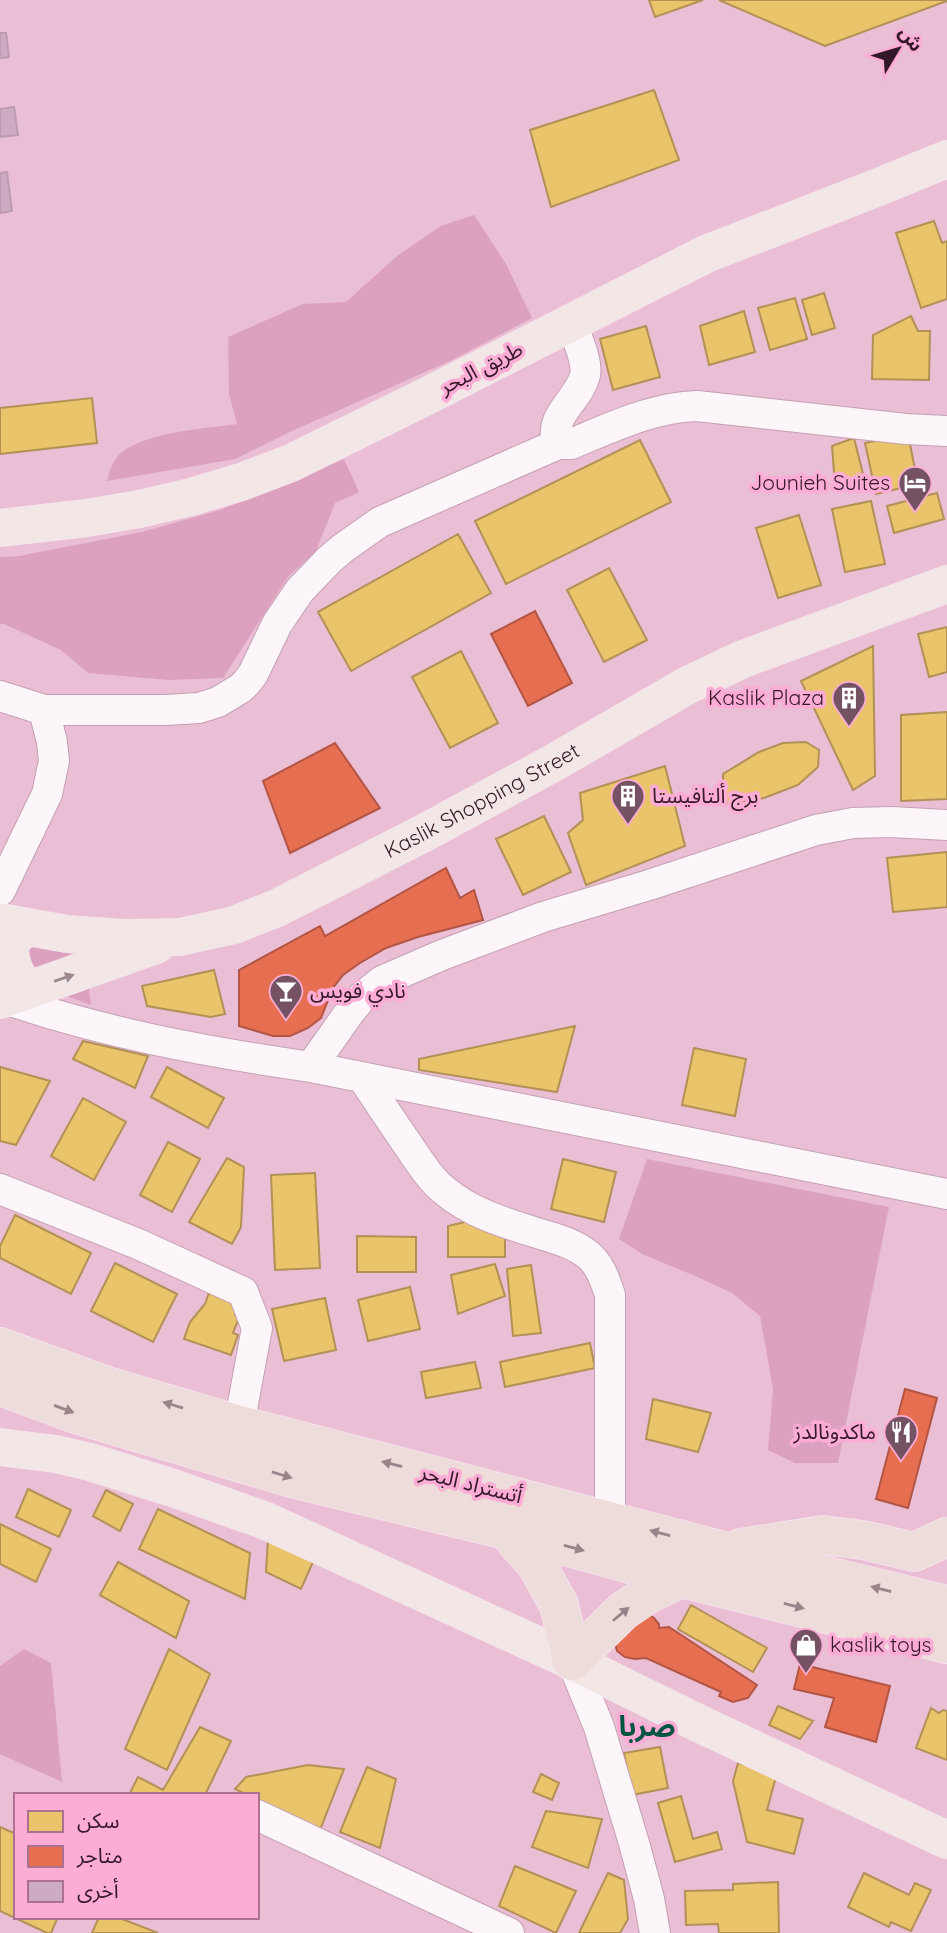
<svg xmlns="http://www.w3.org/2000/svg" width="947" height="1933" viewBox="0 0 947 1933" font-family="Quicksand,'Noto Sans Arabic',sans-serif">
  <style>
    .green { fill: #dca1bf }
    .homes { fill: #e9c46a; stroke: #b39056; stroke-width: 2 }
    .shops { fill: #e76f51; stroke: #b25545; stroke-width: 2 }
    .building { fill: #ceabc3; stroke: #bb9cb0; stroke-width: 2 }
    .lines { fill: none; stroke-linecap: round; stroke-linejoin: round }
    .minor-casing { stroke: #c4a1b3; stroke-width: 32 }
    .major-casing { stroke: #f6e2ec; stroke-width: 38 }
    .highway-casing { stroke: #f6e2ec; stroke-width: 40 }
    .minor { stroke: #fcf5f9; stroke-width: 30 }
    .major { stroke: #f2e6e6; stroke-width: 37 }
    .highway { stroke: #eddcd9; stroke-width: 38 }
    .oneway { fill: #9d8990 }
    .oneway2 { fill: #9a8489 }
    .labels { text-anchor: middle; stroke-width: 7; stroke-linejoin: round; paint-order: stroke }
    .street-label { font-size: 21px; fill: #351828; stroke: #fcacd5 }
    .poi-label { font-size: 21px; fill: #351828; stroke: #fcacd5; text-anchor: end }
    .district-label { font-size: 28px; font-weight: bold; fill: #04553f; stroke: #fcacd5 }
  </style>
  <rect width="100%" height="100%" fill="#eabed4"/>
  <path class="green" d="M474 215 506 264 532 318 450 361 292 431 235 459 107 481C109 474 111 466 115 460 134 432 205 429 237 424L229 394 228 337 303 304 346 302 397 256 441 226Z
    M344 459 359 492 335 503 316 551 288 577 223 678 168 680 88 673 61 650 4 624H0V557L19 556 142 532 220 510Z
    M97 941 33 973 10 946Z
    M92 974 89 991 91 1005 47 989Z
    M647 1159 889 1207 838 1463H795L768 1450 773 1389 760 1316 732 1293 693 1275 644 1255 619 1239Z
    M24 1649 51 1663 62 1782 0 1754V1666Z"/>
  <path class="homes" d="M649 0H703L655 17Z
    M719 0H947V1L825 46Z
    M654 90 679 160 551 207 530 130Z
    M934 221 942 243 947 241V299L921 308 896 233Z
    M824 293 835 328 812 335 802 300Z
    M795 298 807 339 770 350 758 308Z
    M744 311 755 352 709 365 700 326Z
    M911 316 918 331H930L929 380 872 379 873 335Z
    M646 326 660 377 613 390 600 339Z
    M92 398 97 443 0 454V408Z
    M908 434 918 484 876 494 865 443Z
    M854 438 864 478 835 486 832 446Z
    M640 440 671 502 506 584 475 521Z
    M937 493 944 519 894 533 887 506Z
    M871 501 885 564 845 572 832 509Z
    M799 515 821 585 778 598 756 528Z
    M458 534 491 593 351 671 318 612Z
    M609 568 647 640 604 662 567 590Z
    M947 627V672L929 677 918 634Z
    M873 646 875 776 853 790 801 681Z
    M461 651 498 723 450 748 412 677Z
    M947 712V799L901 801V715Z
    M806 742 819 750 818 767 798 785 764 798 723 804V774L759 752 783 743Z
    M665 766 685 846 586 885 568 833 583 820 580 793Z
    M544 816 571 872 523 895 496 839Z
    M947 852V907L893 912 887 858Z
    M214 970 225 1014 211 1017 147 1006 142 986Z
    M575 1026 557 1092 419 1070V1059Z
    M83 1041 148 1056 135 1088 73 1059Z
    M694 1048 746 1059 735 1116 682 1105Z
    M0 1067 50 1081 16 1145 0 1141Z
    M167 1067 224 1098 208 1128 151 1097Z
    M83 1098 126 1122 94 1180 51 1156Z
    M168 1142 200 1159 172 1212 140 1195Z
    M227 1158 244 1167 241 1227 232 1244 189 1222Z
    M563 1159 616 1172 604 1222 551 1209Z
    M315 1173 320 1268 275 1270 271 1175Z
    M15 1215 91 1253 71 1294 0 1258V1246Z
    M469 1221 505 1230V1257H448V1226Z
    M357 1236 416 1237V1272H357Z
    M115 1263 177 1294 153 1342 91 1311Z
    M495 1264 505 1296 458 1314 451 1275Z
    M531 1265 541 1333 513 1336 507 1269Z
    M410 1287 420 1329 368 1341 358 1300Z
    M210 1290 237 1302 235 1315H240L233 1333 238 1335 231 1355 184 1339 190 1322 205 1304Z
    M325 1298 336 1350 284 1361 272 1309Z
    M590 1343 595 1368 505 1387 500 1362Z
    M475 1362 481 1388 426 1398 421 1372Z
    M653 1399 711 1413 698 1452 646 1439Z
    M28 1489 71 1510 59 1537 16 1517Z
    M106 1490 133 1504 120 1531 93 1516Z
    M158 1509 250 1553 245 1599 139 1549Z
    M0 1524 51 1549 36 1582 0 1564Z
    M268 1539 313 1562 301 1589 266 1572Z
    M118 1562 189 1601 176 1638 100 1595Z
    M691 1605 767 1648 753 1672 678 1629Z
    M169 1649 210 1674 167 1770 125 1749Z
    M778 1706 813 1721 800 1739 769 1725Z
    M931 1708 939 1713 943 1710 947 1711V1760L916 1748Z
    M200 1727 231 1741 205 1795H129L138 1777 163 1790Z
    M660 1747 668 1788 632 1795 624 1753Z
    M738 1763 777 1773 767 1810 803 1819 794 1854 747 1842 733 1781Z
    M308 1765 344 1769 320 1830 257 1800V1795H247L235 1789 246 1777Z
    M367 1767 396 1779 380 1848 340 1832Z
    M541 1774 559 1783 552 1800 533 1792Z
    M681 1796 693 1839 717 1832 722 1849 675 1862 658 1803Z
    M546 1811 602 1819 588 1868 532 1847Z
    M0 1827 16 1834V1917H58L51 1933H47L0 1911Z
    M515 1866 576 1891 556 1933 499 1906Z
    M608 1873 624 1880 628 1919 620 1933H579Z
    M864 1873 909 1895 915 1883 931 1890 911 1931 891 1922 889 1927 848 1907Z
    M778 1882 779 1933H719L718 1924 686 1925 685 1891 733 1890V1884Z
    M99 1917H117L158 1933H92Z"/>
  <path class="shops" d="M535 611 572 683 528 706 491 634Z
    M335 743 380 808 290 853 263 781Z
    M446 868 460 898 474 890 483 920 418 937 386 948 360 963 343 975 333 988 321 1018 308 1028 290 1036H273L239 1026V970L320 926 325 936Z
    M905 1389 937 1398 908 1508 876 1499Z
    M647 1613 654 1618 659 1624V1628L669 1627 757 1685 748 1698 733 1702 719 1696 721 1692 646 1658 635 1659 625 1657 617 1651 615 1643Z
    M800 1664 890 1686 876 1742 825 1727 834 1698 794 1689Z"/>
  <path class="building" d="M0 33H6L9 57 0 58Z
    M14 107 18 135 0 137V109Z
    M7 172 12 211 0 213V173Z"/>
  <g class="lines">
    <defs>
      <path id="minor" d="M571 322C576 336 588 361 585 375 579 401 547 416 558 444H571C610 428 653 407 697 406L906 429 947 431
        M0 696 44 710H166L199 708 218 702 241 688 247 682 253 674 277 624 300 590 330 559 343 548 380 522 558 444
        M0 891 47 794 54 761 52 742 44 710
        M5 999C104 1033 207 1052 311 1067L947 1194
        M311 1067 349 1013 363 996 382 981 442 955 543 917 649 885 816 830 853 823 891 822 947 825
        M363 1078C378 1101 393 1123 408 1145 419 1161 430 1179 445 1191 471 1213 505 1223 537 1233 554 1238 573 1243 587 1254 600 1264 605 1280 610 1295V1520
        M0 1189 138 1244 243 1292 257 1328 239 1425
        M572 1661 599 1727 634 1843 649 1899 655 1933
        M257 1815 509 1933"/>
      <g id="major">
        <path d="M0 528 87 518 139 509 191 497 241 482 291 463 425 397 706 254 876 188 947 159"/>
        <path id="s1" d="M0 922 67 934 125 938 180 937 234 925 277 908 424 833 555 762 688 685 743 659 947 584"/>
        <path d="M27 991C8 965 0 935 32 928"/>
        <path d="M0 1000 156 945"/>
        <path d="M0 1447 56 1454 90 1462 176 1489 266 1521 572 1661 700 1724 947 1840"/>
      </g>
      <path id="highway" d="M0 1347 110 1387 239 1425 724 1551 947 1605
        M0 1386 76 1414 292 1478 506 1530 682 1578 947 1644
        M506 1530 537 1565 559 1605 572 1661
        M741 1548 823 1535 863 1540 914 1552 947 1537
        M572 1661 623 1611 648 1594 682 1578"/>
    </defs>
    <use href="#minor" class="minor-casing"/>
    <use href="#major" class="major-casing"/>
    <use href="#highway" class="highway-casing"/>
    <use href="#minor" class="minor"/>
    <use href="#major" class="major"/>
    <use href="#highway" class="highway"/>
  </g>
  <defs><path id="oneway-solid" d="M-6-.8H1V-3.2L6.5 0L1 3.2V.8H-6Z" transform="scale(1.75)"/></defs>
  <use class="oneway" href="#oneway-solid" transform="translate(64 978) rotate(-19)"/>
  <g class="oneway2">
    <use href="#oneway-solid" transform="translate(173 1405) rotate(-163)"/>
    <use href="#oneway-solid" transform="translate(64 1409) rotate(20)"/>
    <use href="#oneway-solid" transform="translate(392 1464) rotate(-166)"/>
    <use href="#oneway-solid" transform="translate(282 1475) rotate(17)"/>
    <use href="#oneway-solid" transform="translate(660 1533) rotate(-165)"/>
    <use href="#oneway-solid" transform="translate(574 1548) rotate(15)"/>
    <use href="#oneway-solid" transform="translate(881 1589) rotate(-166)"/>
    <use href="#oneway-solid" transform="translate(794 1606) rotate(14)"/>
    <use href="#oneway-solid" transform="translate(621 1614) rotate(-40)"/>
  </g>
  <defs>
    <symbol id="hotel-pin" viewBox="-11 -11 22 30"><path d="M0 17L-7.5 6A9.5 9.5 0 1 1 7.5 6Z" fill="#745264" stroke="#fcacd5"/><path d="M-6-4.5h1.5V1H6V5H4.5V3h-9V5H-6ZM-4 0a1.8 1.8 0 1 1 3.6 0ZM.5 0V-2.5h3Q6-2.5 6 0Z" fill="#fff"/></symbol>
    <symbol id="building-pin" viewBox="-11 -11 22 30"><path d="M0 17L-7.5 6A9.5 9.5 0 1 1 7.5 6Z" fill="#745264" stroke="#fcacd5"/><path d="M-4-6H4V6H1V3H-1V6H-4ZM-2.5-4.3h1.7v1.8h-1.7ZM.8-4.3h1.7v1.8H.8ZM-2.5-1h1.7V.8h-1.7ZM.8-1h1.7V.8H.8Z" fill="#fff"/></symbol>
    <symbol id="bar-pin" viewBox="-11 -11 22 30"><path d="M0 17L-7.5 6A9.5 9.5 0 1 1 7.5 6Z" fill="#745264" stroke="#fcacd5"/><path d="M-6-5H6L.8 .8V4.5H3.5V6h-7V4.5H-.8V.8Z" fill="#fff"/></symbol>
    <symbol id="restaurant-pin" viewBox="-11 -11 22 30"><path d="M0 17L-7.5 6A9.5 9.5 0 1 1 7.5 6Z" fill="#745264" stroke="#fcacd5"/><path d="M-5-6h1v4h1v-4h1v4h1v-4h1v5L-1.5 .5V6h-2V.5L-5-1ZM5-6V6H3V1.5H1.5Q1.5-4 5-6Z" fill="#fff"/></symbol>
    <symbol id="shop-pin" viewBox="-11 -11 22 30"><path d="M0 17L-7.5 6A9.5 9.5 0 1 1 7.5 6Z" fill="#745264" stroke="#fcacd5"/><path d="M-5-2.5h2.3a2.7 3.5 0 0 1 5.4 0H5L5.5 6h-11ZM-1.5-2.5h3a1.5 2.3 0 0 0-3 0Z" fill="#fff"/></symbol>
  </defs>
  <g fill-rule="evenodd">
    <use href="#hotel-pin" x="896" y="464" width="38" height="52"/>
    <use href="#building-pin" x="830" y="679" width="38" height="52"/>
    <use href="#building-pin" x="609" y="777" width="38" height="52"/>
    <use href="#bar-pin" x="267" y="972" width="38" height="52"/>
    <use href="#restaurant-pin" x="882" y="1413" width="38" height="52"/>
    <use href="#shop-pin" x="787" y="1626" width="38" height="52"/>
  </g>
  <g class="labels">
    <g class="street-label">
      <text transform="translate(481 368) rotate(-27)" y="7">طريق البحر</text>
      <text dy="7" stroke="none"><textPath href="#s1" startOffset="514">Kaslik Shopping Street</textPath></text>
      <text transform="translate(471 1484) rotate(14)" y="7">أتستراد البحر</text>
    </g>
    <g class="poi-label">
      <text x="890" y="490">Jounieh Suites</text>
      <text x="824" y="705">Kaslik Plaza</text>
      <text x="652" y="803" text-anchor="start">برج ألتافيستا</text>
      <text x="310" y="998" text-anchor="start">نادي فويس</text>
      <text x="876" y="1439">ماكدونالدز</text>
      <text x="830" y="1652" text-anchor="start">kaslik toys</text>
    </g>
    <g class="district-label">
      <text x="647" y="1736">صربا</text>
    </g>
  </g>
  <rect x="14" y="1793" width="245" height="126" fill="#fcacd5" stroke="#ac7190" stroke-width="2"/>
  <rect x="28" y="1811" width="35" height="21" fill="#e9c46a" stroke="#ac7190" stroke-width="2"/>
  <text x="77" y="1828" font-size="21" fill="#351828">سكن</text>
  <rect x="28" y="1846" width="35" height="21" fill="#e76f51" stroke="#ac7190" stroke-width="2"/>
  <text x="77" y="1863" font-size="21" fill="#351828">متاجر</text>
  <rect x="28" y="1881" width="35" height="21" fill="#ceabc3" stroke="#ac7190" stroke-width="2"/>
  <text x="77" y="1898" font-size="21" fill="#351828">أخرى</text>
  <g transform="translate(898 49) rotate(52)" stroke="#fcacd5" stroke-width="5" paint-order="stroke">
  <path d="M0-5L12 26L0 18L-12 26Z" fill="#351828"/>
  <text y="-10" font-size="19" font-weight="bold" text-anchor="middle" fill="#351828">ش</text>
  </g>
</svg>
